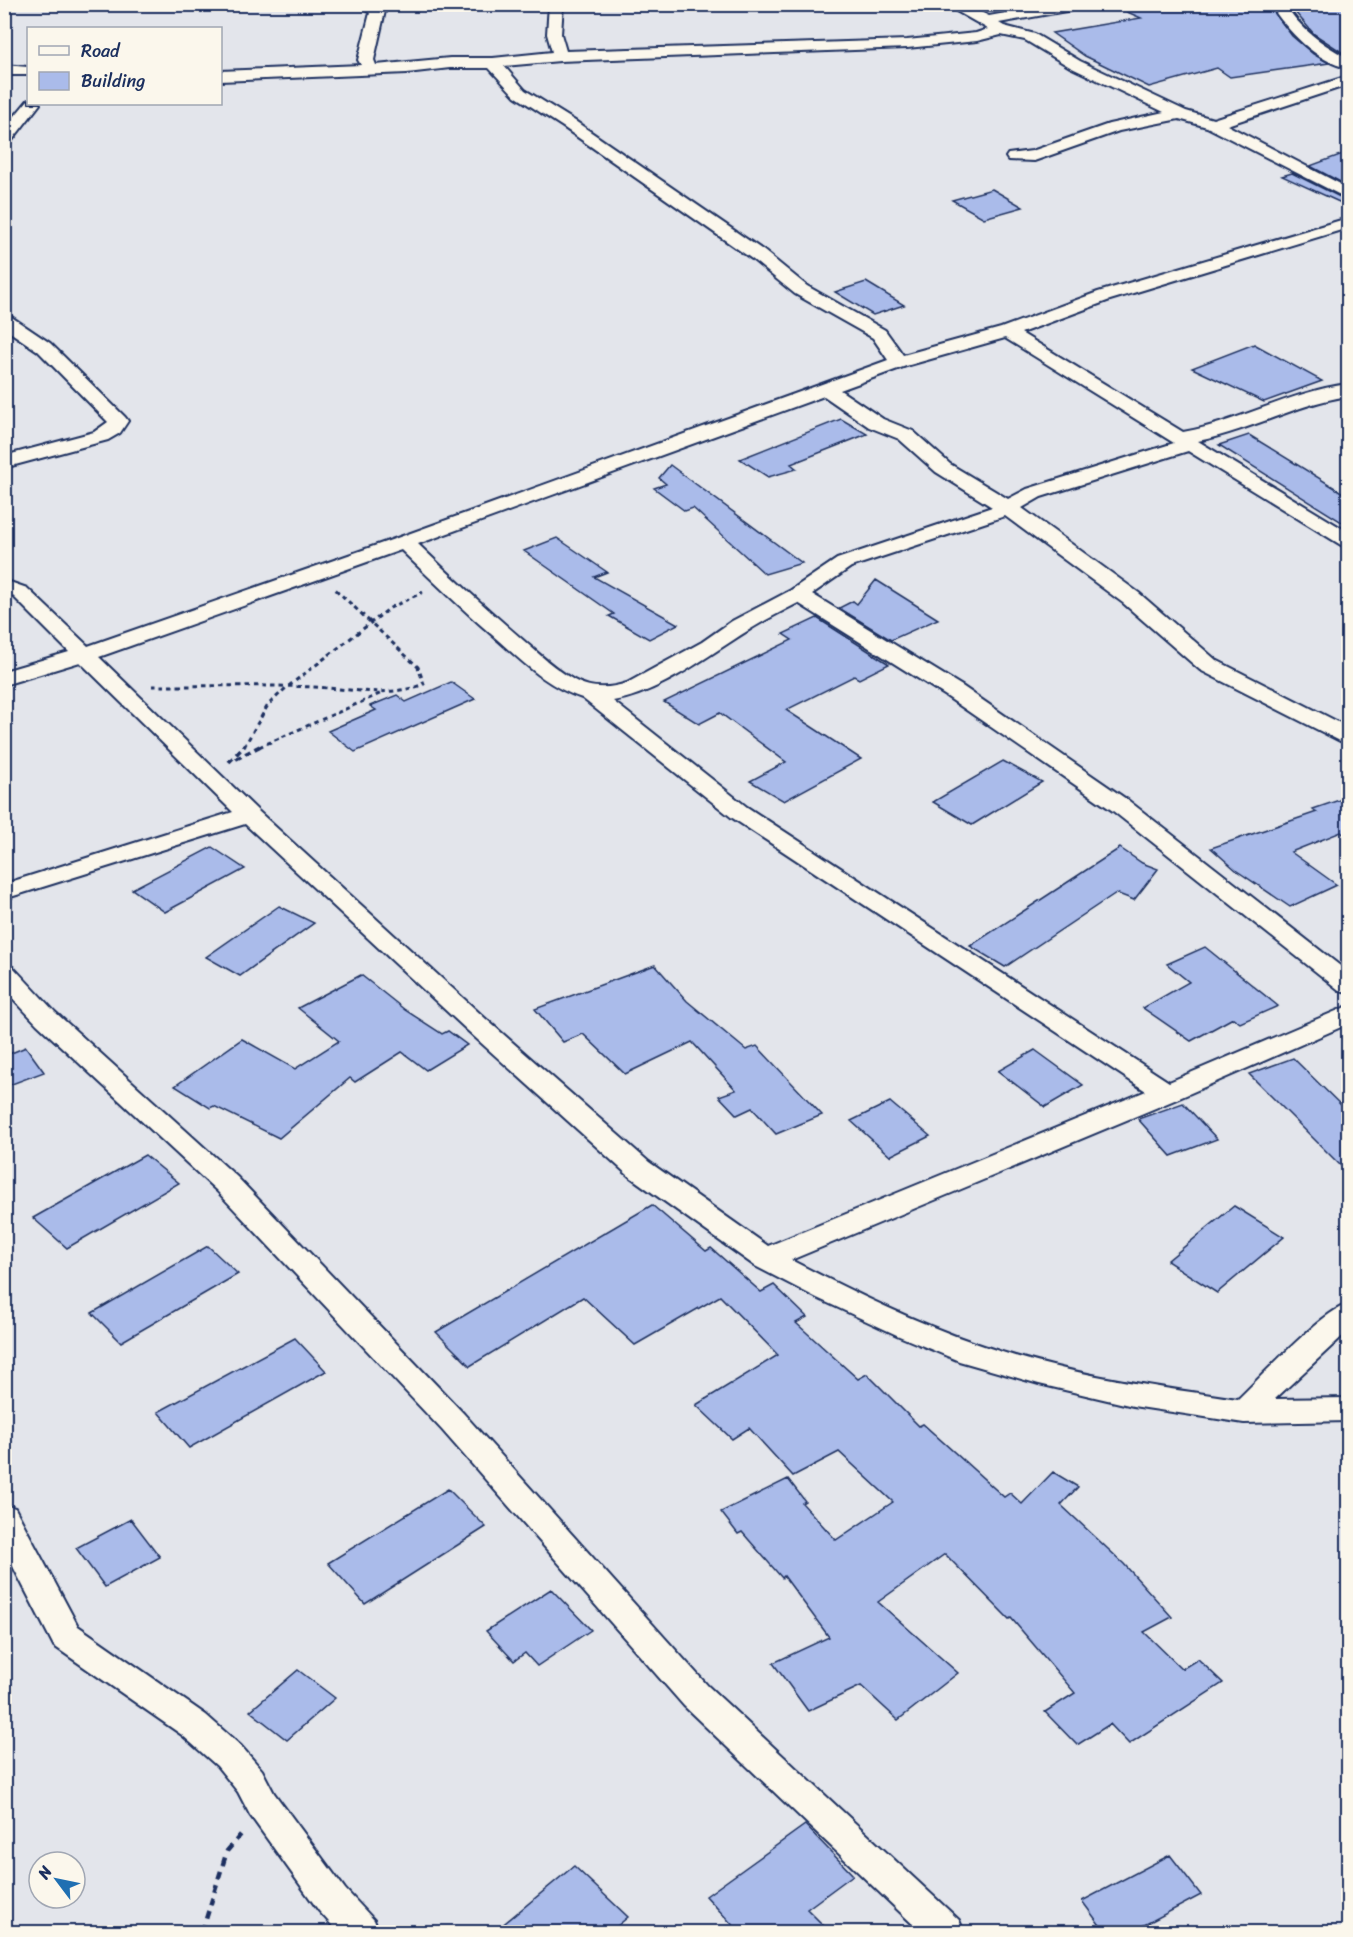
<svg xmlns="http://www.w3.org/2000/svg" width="1353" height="1937" viewBox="0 0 1353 1937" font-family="Sriracha,sans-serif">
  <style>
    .building { fill: #aabbea; stroke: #1b2f5e; stroke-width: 1.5 }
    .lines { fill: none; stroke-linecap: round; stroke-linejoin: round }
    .minor-casing { stroke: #1b2f5e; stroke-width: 4 }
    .path-far2 { stroke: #1b2f5e; stroke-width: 3; stroke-dasharray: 4.5 4; stroke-linecap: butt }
    .path-far1 { stroke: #1b2f5e; stroke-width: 4; stroke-dasharray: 6 4.5; stroke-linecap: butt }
    .path { stroke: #1b2f5e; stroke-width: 4.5; stroke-dasharray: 8 6; stroke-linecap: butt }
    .minor { fill: #fbf7ec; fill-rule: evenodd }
  </style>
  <rect width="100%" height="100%" fill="#e3e5eb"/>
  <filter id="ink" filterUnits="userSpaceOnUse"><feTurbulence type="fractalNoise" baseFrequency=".0167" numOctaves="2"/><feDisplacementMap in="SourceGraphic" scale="12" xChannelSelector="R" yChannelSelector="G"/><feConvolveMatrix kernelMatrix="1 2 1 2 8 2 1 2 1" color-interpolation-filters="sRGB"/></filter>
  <g filter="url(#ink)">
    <path class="building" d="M1109 4H1268L1292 36 1313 54 1329 63 1230 77 1217 68 1149 87 1085 56 1052 33 1141 18Z
      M1288 4H1348V56L1314 34Z
      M1348 152V186L1310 166Z
      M1292 173 1348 201V206L1282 176Z
      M992 189 1023 207 984 218 952 200Z
      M866 282 904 305 873 315 835 292Z
      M1254 344 1322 381 1264 402 1192 368Z
      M841 419 867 434 791 464 797 469 768 477 740 459Z
      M1249 435 1348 496V526L1219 445Z
      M670 465 802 563 765 574 693 508 685 511 654 488 666 484 659 478Z
      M557 538 607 572 594 577 678 624 649 639 609 616 614 614 524 551Z
      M876 580 938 619 891 640 839 608 853 601 857 604Z
      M817 618 889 664 859 679 854 676 786 710 861 759 784 801 750 781 786 762 720 713 699 724 664 702 792 640 783 634Z
      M451 682 475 699 355 752 328 731 376 710 370 706 397 695 406 702Z
      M1003 761 1042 782 972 825 933 802Z
      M1348 797V838L1341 832 1291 852 1337 885 1290 907 1237 871 1211 848 1317 812 1313 809Z
      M212 847 245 869 165 912 132 889Z
      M1120 848 1142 863 1158 869 1134 900 1116 893 1005 967 970 946Z
      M279 906 314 923 240 976 206 957Z
      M1205 947 1278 1006 1240 1023 1233 1018 1191 1041 1143 1008 1189 982 1167 964Z
      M655 965 687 1001 746 1050 757 1046 822 1115 776 1134 752 1108 737 1115 719 1096 736 1090 692 1042 625 1074 583 1034 563 1042 535 1009Z
      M361 975 405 1010 442 1034 448 1031 467 1045 426 1070 402 1052 355 1082 350 1078 279 1138 214 1106 210 1108 175 1086 242 1039 295 1069 339 1041 298 1008Z
      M26 1047 44 1072 4 1087V1056Z
      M1035 1050 1083 1085 1045 1107 998 1071Z
      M1293 1058 1348 1112V1173L1249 1074Z
      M890 1102 930 1136 890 1156 851 1121Z
      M1183 1103 1217 1139 1171 1156 1138 1119Z
      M145 1155 179 1183 67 1248 33 1218Z
      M652 1205 706 1251 711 1248 761 1292 774 1285 807 1317 796 1323 858 1379 867 1374 919 1426 923 1424 1004 1497 1010 1493 1022 1504 1053 1472 1078 1487 1061 1505 1124 1564 1172 1617 1144 1632 1182 1669 1198 1659 1223 1683 1129 1744 1110 1724 1077 1745 1045 1712 1075 1693 1011 1618 1009 1619 945 1554 878 1602 958 1673 898 1720 861 1686 808 1711 773 1663 829 1637 784 1576 782 1578 742 1532 738 1534 721 1512 788 1479 805 1501 802 1503 836 1540 893 1502 839 1452 793 1476 749 1428 732 1439 696 1405 778 1355 720 1296 635 1345 583 1297 470 1366 436 1332Z
      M1234 1206 1284 1237 1217 1293 1167 1261Z
      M208 1246 238 1274 121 1342 92 1313Z
      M295 1338 326 1371 189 1448 158 1412Z
      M448 1489 486 1527 365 1604 328 1563Z
      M131 1519 160 1557 105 1587 76 1548Z
      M551 1589 591 1630 537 1666 525 1653 514 1661 486 1631Z
      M298 1670 335 1698 287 1740 250 1711Z
      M805 1825 853 1875 807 1909 830 1932H739L706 1896Z
      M1170 1855 1201 1895 1131 1932H1105L1082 1901Z
      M574 1866 628 1917 610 1932H494Z"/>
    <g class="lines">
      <defs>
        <path id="minor" d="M357 4H376L385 11 374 60 376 65 450 58H493L552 52 547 34 549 4H563L561 34 566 51 907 40 976 33 988 29 944 4H964L989 16 1056 4H1090L1083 8 999 23 1004 26 1035 34 1080 61 1186 111 1213 119 1348 76V85L1227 125 1348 188V199L1207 127 1179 119 1119 131 1034 161 1008 160 1006 157 1008 154 1032 151 1109 124 1164 112 1070 67 1025 40 1001 35 977 41 907 48 560 61 504 66 525 90 575 121 764 251 807 286 885 330 903 355 1001 328 1098 292 1348 218V228L1110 300 1021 333 1183 432C1240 422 1291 391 1348 384V396C1296 404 1250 431 1198 441L1348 532V547L1341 545 1188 451 1041 497 1022 508 1139 593 1216 660 1348 727V743L1340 741 1200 670 1123 603 1005 516 851 567 812 594 962 686 1129 801 1348 972V992L1339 990 1113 811 946 696 798 603C781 612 765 620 749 630 708 655 661 693 613 701L747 807 1169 1082 1348 1006V1024L1177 1099 791 1260C851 1291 914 1322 978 1344 1062 1374 1151 1386 1238 1399 1262 1376 1320 1313 1348 1304V1331L1275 1399 1348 1398V1421L1244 1423 1133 1406 1039 1384 959 1361 899 1336 817 1298 755 1266 629 1176 468 1031 245 824 4 899V884L233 812 80 662 4 685V671L69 652 13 596 4 593V580L27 588 88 646 397 538 888 360 873 338 795 294 752 259 563 127 515 96 489 68H450L407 73 220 81V71L361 65 358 60 370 13ZM1005 338 1174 443 1027 489 1008 499 950 464 913 431 883 419 840 390 906 366ZM824 396 869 427 899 439 936 472 992 507 837 559 791 590 732 621 702 642 627 683C609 689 590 689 574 680 555 669 539 654 523 640 487 609 452 577 418 544ZM401 550C433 581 465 612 499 641 526 665 547 686 582 698L731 817 1146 1091 768 1246 649 1162 486 1019 257 810 99 657Z
          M1270 4H1285C1300 29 1323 45 1348 58V68C1317 62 1287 31 1270 4Z
          M4 65 28 67V75H4Z
          M28 100V104H40L10 143 4 145V129Z
          M4 315 10 316 50 343 125 417 128 421 120 433 108 440 4 468V456L94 432 108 422 38 351 4 328Z
          M4 965 13 967 55 1012 237 1177 464 1414 708 1686 959 1920 964 1932H921L684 1706 442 1430 217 1191 37 1024 4 989Z
          M4 1505 15 1508 78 1626 206 1715 241 1746 262 1770 274 1793 345 1889 374 1920 379 1932H338L319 1911 250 1815 238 1792 217 1766 182 1735 54 1646 4 1549Z"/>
      </defs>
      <use href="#minor" class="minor-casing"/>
      <path class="path-far2" d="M152 686C206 686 260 685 314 687 352 689 388 698 424 684L418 667 334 588
        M244 747 268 705 286 688 390 608 423 592
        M259 747 382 693"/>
      <path class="path-far1" d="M236 759 262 745
        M229 762 245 745"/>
      <path class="path" d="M202 1932 227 1851 243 1832"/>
      <use href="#minor" class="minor"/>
    </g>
  </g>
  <rect width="1353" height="1937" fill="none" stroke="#fbf7ec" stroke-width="24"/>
  <rect x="12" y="12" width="1329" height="1913" fill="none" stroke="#1b2f5e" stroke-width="2" filter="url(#ink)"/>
  <rect x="27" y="27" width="195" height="78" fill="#fbf7ec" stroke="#a1a7b3" stroke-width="1.5"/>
  <rect x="39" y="46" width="30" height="9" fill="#fbf7ec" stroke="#a1a7b3" stroke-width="1.5"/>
  <text x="81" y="57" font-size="18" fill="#1b2f5e">Road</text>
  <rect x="39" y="72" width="30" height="18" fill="#aabbea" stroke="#a1a7b3" stroke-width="1.5"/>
  <text x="81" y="87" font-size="18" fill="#1b2f5e">Building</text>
  <g transform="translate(57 1880) rotate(302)"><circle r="28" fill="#fbf7ec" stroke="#a1a7b3" stroke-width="1.5"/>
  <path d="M0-4.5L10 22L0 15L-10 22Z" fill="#1f6fb2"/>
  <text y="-9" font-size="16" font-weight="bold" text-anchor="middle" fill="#1b2f5e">N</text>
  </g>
</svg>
